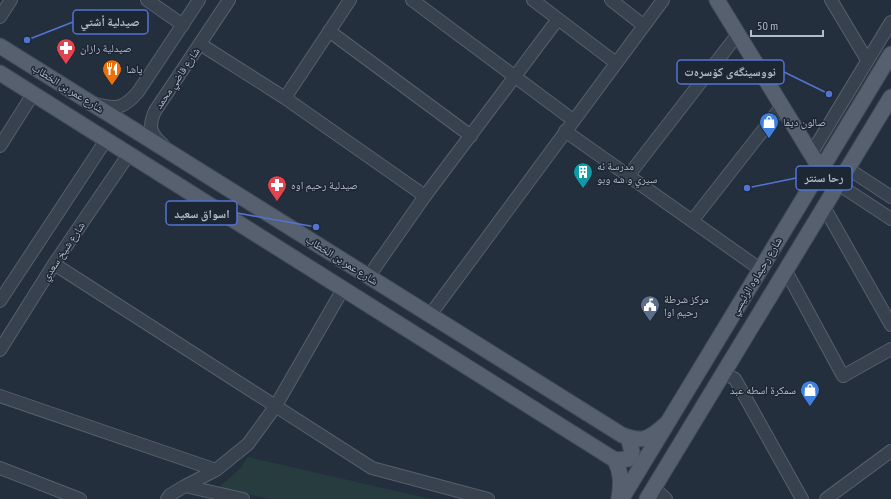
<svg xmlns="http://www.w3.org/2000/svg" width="891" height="499" viewBox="0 0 891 499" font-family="'PT Sans Narrow','Noto Naskh Arabic',sans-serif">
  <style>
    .green { fill: #263c3f }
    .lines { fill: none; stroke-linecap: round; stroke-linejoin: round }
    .minor-casing { stroke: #565f6c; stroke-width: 14 }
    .major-casing { stroke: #414a57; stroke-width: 17 }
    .minor { stroke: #38414e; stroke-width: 12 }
    .major { stroke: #56606e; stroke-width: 15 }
    .labels { text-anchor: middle; stroke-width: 3; stroke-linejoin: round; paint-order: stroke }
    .poi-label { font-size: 11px; fill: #b4bcc9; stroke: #1d2633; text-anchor: start }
    .street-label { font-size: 11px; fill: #b4bcc9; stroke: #1d2633 }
    .leader { fill: none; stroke: #5274d3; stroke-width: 1.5 }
    .callout-dot { fill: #5274d3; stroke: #1d2633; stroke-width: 1.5 }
    .callout { fill: #1d2633; stroke: #5274d3; stroke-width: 1.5 }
    .callout-label { font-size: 12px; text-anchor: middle; font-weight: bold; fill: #b4bcc9 }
  </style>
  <rect width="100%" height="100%" fill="#242f3e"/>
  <path class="green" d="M248 457 431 499H270L218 488 240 469Z"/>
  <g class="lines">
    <defs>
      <path id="minor" d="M147 0 183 25
        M412 0 573 120
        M611 0 643 25
        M831 0 867 60
        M0 17 11 0
        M558 19 616 63
        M329 31 471 136
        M200 44 285 98 425 196
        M285 98 350 0
        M96 104C117 110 124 108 138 92L199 0
        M565 131 760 269
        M163 145C150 133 148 127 155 111L229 0
        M0 146 33 94
        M811 154 891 22
        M847 168 891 197
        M628 176 738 34
        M838 184 891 219
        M824 207 891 325
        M692 221 782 106
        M54 264 372 468 488 499
        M786 271 843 376 891 349
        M369 276 425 196 558 19 533 0
        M0 301 106 140
        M430 315 663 0
        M0 350 54 264 129 154
        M724 373 735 379 802 499
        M0 396 216 470
        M0 468 80 499
        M185 486 216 470 248 444 275 407 343 289
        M654 488 666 499
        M167 499 170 495 185 486 243 499
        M826 499 891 451"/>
      <path id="major" d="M717 0 821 170
        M0 46 622 435C642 443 650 439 666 424
        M0 73 615 460C622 474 621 484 619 499
        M615 460 628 459 632 452 628 437
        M622 498 891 54
        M647 499 891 97"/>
    </defs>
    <use href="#minor" class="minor-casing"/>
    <use href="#major" class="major-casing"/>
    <use href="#minor" class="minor"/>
    <use href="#major" class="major"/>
  </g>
  <defs>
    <symbol id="pharmacy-pin" viewBox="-11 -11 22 30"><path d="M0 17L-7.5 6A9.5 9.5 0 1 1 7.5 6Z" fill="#e0444e" stroke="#1d2633"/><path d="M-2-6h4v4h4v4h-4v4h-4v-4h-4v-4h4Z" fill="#fff"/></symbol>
    <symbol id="restaurant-pin" viewBox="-11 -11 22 30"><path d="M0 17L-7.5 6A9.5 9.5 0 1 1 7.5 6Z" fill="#e8710a" stroke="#1d2633"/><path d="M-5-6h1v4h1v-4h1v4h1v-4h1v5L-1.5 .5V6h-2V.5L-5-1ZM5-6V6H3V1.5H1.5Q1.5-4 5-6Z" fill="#fff"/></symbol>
    <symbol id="shop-pin" viewBox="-11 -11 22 30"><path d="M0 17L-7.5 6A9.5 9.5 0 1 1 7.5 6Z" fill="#3f7fe0" stroke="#1d2633"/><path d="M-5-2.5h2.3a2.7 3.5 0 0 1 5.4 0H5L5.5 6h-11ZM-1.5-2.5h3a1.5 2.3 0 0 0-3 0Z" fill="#fff"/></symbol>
    <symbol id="building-pin" viewBox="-11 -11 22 30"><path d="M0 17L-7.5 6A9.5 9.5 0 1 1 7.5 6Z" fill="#0f9aa8" stroke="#1d2633"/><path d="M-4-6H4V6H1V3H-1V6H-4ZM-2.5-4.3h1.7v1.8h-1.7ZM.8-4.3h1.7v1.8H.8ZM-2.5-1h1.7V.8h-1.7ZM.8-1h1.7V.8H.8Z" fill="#fff"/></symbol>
    <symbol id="civic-pin" viewBox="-11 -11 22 30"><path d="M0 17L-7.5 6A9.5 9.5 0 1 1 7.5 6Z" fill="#5c6f8a" stroke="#1d2633"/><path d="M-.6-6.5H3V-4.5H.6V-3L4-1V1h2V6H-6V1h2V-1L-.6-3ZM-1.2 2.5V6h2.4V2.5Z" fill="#fff"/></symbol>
  </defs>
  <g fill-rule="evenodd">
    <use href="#pharmacy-pin" x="55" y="37" width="22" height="30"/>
    <use href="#restaurant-pin" x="101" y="58" width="22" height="30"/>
    <use href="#shop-pin" x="758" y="111" width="22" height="30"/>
    <use href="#building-pin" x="572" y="161" width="22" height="30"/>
    <use href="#pharmacy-pin" x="266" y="174" width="22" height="30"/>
    <use href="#civic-pin" x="639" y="294" width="22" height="30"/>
    <use href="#shop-pin" x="799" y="379" width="22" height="30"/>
  </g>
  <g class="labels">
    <g class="poi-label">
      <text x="80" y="52">صيدلية رازان</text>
      <text x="126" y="73">پاشا</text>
      <text x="783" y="126">صالون ديفا</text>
      <text x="597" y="170">مدرسة ئه<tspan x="597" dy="13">سيري و شه وبو</tspan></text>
      <text x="291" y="189">صيدلية رحيم اوه</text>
      <text x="664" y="303">مركز شرطة<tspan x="664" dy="13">رحيم اوا</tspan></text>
      <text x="796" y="394" text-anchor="end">سمكرة اسطه عبد</text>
    </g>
    <g class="street-label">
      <text transform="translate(177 78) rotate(-56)" y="4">شارع قاضي محمد</text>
      <text transform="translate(68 88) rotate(32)" y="4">شارع عمر بن الخطاب</text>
      <text transform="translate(63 251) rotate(-56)" y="4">شارع شيخ سعدي</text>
      <text transform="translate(342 260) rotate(32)" y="4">شارع عمر بن الخطاب</text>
      <text transform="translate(756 276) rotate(-59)" y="4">شارع رحيماوه الرئيسي</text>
    </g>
  </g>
  <path class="leader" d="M27 40L73 22M829 94L784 72M747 188L796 178M316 227L237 213"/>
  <g class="callout-dot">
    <circle cx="27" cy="40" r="4"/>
    <circle cx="829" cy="94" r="4"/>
    <circle cx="747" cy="188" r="4"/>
    <circle cx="316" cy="227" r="4"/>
  </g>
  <g class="callout">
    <rect x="73" y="10" width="75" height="24" rx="4"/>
    <rect x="677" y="60" width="107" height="24" rx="4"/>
    <rect x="796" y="166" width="56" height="24" rx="4"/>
    <rect x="166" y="201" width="71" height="24" rx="4"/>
  </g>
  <g class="callout-label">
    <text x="110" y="26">صيدلية أشتي</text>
    <text x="730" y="76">نووسینگەی کۆسرەت</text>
    <text x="824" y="182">رحا سنتر</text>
    <text x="202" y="218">اسواق سعيد</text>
  </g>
  <path d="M751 30v6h72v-6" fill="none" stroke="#b4bcc9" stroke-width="2"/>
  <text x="757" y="30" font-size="12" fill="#b4bcc9" stroke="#1d2633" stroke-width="3" paint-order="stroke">50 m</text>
</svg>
